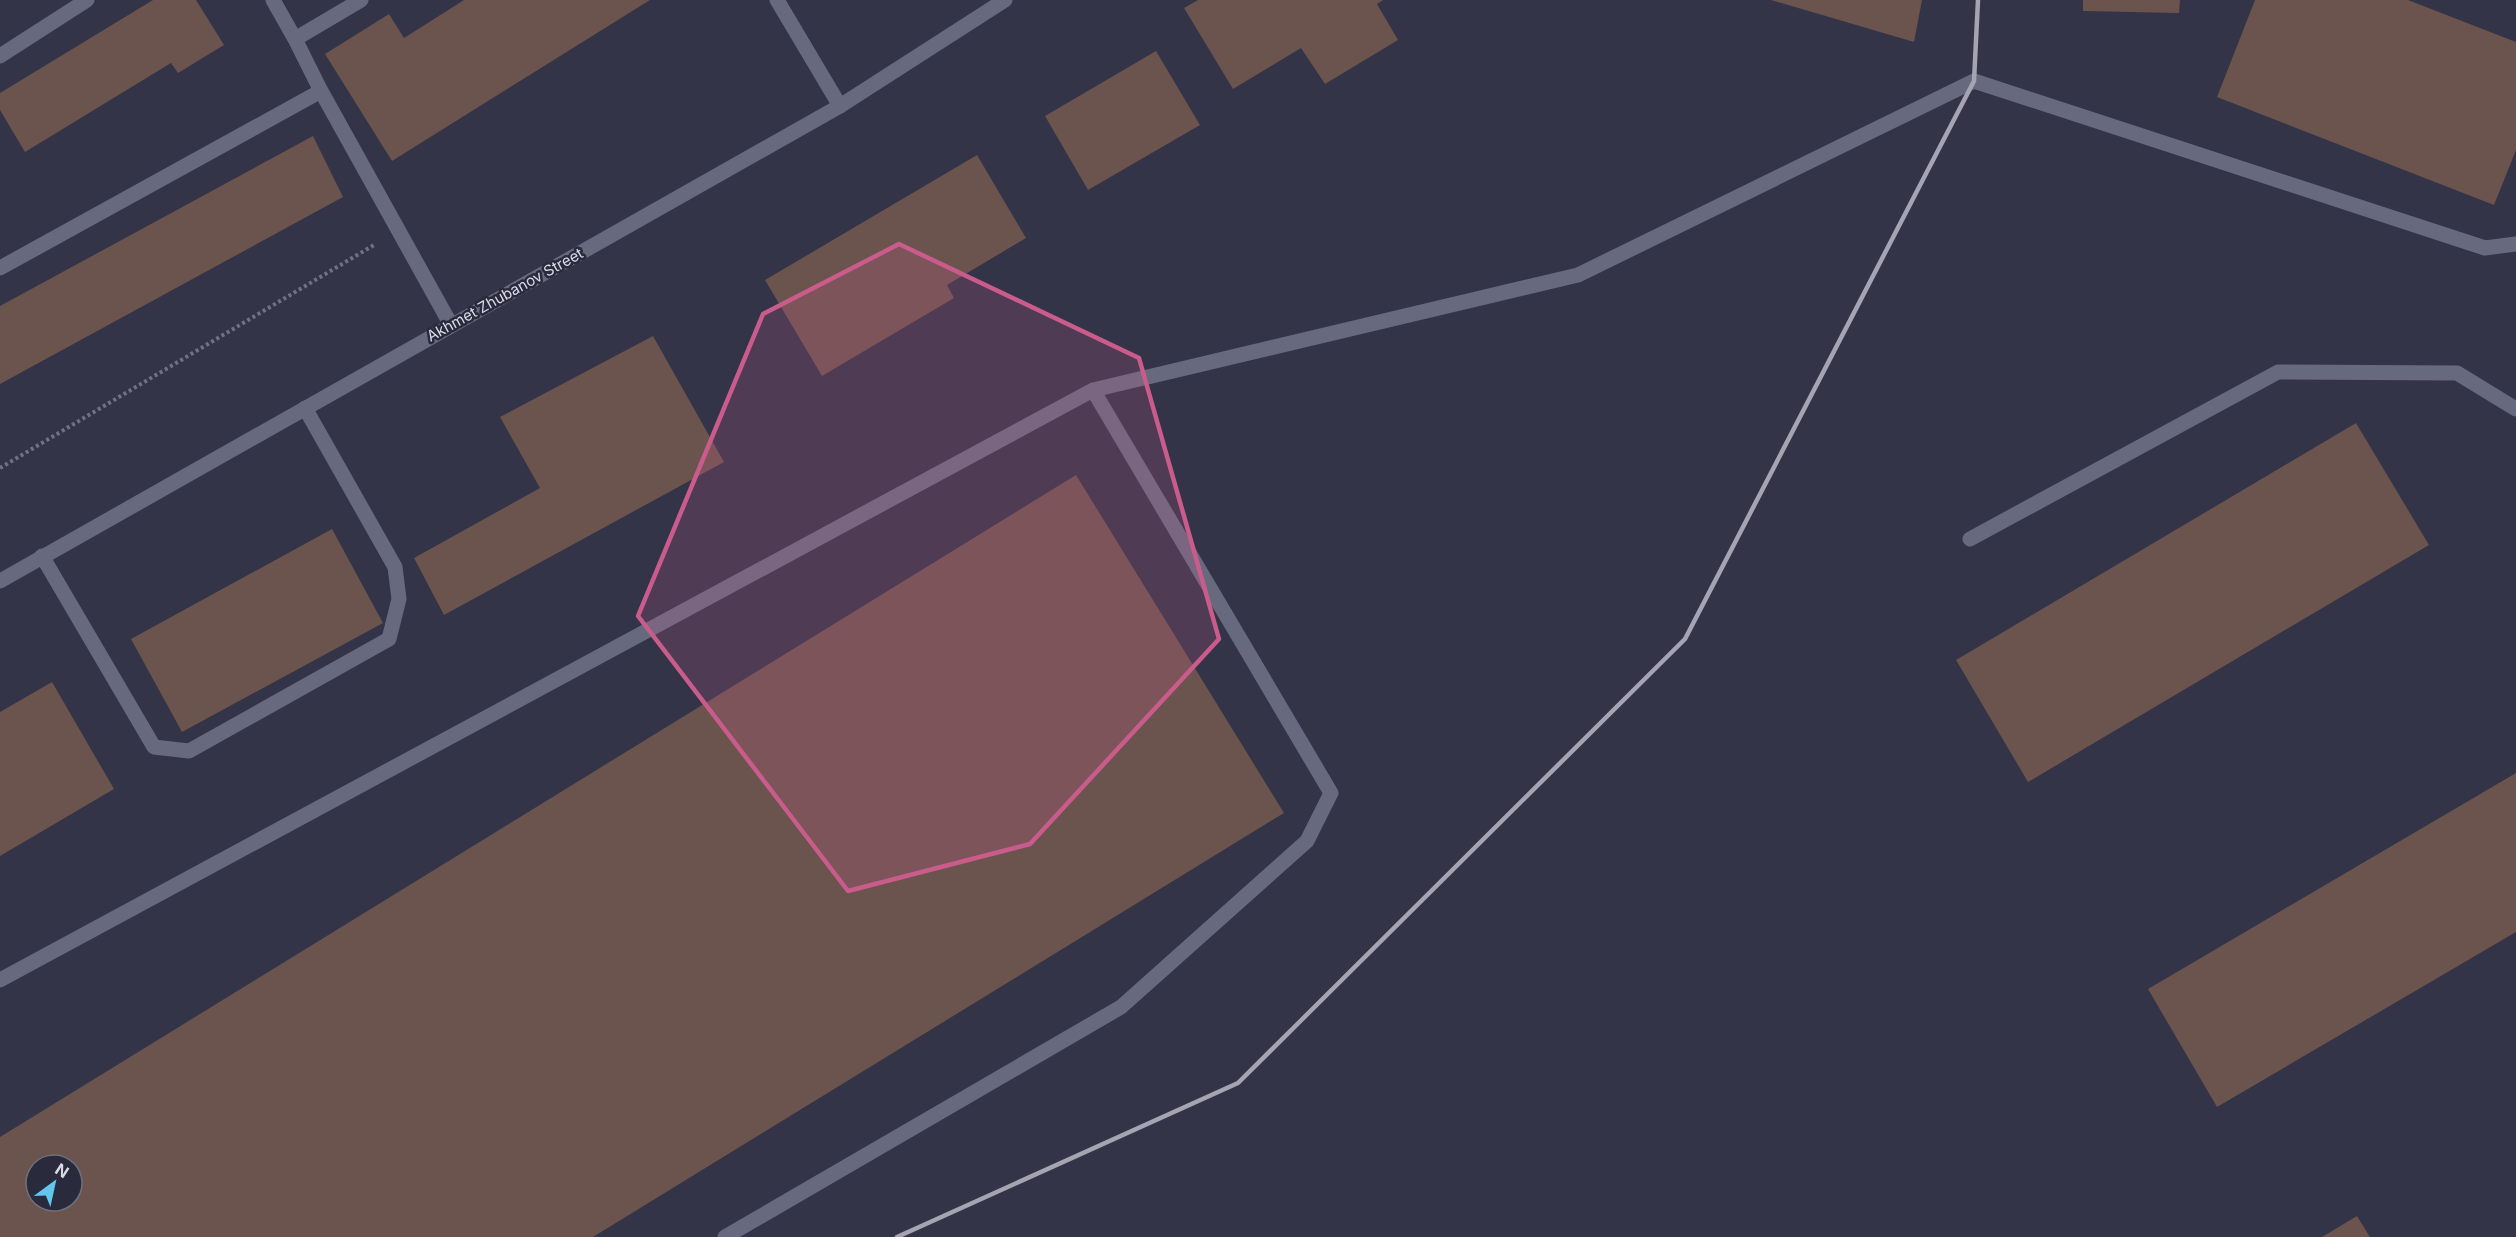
<svg xmlns="http://www.w3.org/2000/svg" width="2516" height="1237" viewBox="0 0 2516 1237" font-family="Inter,sans-serif">
  <style>
    .building { fill: #6b534e; fill-rule: evenodd }
    .lines { fill: none; stroke-linecap: round; stroke-linejoin: round }
    .path { stroke: #717182; stroke-width: 4; stroke-dasharray: 3 3; stroke-linecap: butt }
    .lane { stroke: #67697e; stroke-width: 15 }
    .street { stroke: #67697e; stroke-width: 15 }
    .rail { stroke: #a4a4b3; stroke-width: 4.5 }
    .marked { fill: #ca5c8c; fill-opacity: 0.2; stroke: #ca5c8c; stroke-width: 4.5; stroke-linejoin: round }
    .labels { text-anchor: middle; stroke-width: 5; stroke-linejoin: round; paint-order: stroke }
    .street-label { font-size: 15px; fill: #dadae7; stroke: #292a3c }
  </style>
  <rect width="100%" height="100%" fill="#333447"/>
  <path class="building" d="M153 0H196L224 45 178 73 171 63 25 152 0 110V93Z
    M464 0H650L392 161 325 54 389 14 404 38Z
    M1198 0H1383L1377 4 1398 40 1325 84 1301 48 1233 89 1184 8Z
    M1771 0H1922L1914 42Z
    M2083 0H2180L2179 13 2083 11Z
    M2255 0H2408L2516 42V150L2494 205 2217 97Z
    M1156 51 1200 125 1088 190 1045 116Z
    M313 136 343 197 0 384V306Z
    M977 155 1026 238 947 285 954 298 822 376 765 280Z
    M653 336 724 462 444 615 414 558 540 488 500 417Z
    M2356 423 2429 545 2028 782 1956 660Z
    M1076 475 1284 813 593 1237H0V1137ZM36 1165H72V1201H36Z
    M332 529 383 623 182 732 131 639Z
    M52 682 114 789 0 856V712Z
    M2516 773V932L2217 1107 2148 989Z
    M2357 1216 2370 1237H2322Z"/>
  <g class="lines">
    <path class="path" d="M0 468 374 245"/>
    <path class="lane" d="M273 0 295 39
      M777 0 840 106
      M0 56 87 0
      M321 91 451 325
      M0 268 321 91 295 39 361 0
      M1970 539 2278 372 2457 373 2516 409
      M42 556 154 747 189 751 389 639 399 599 395 567 305 408
      M0 980 1093 390 1578 275 1974 81 2485 248 2516 244
      M725 1237 1121 1007 1307 841 1331 793 1093 390"/>
    <path class="street" d="M0 581 840 106 1005 0"/>
    <path class="rail" d="M897 1237 1238 1083 1685 639 1974 81 1978 0"/>
  </g>
  <path class="marked" d="M899 244 1139 358 1219 639 1030 844 848 891 638 616 763 314Z"/>
  <g class="labels">
    <g class="street-label">
      <text transform="translate(505 295) rotate(-29)" y="5">Akhmet Zhubanov Street</text>
    </g>
  </g>
  <g transform="translate(54 1183) rotate(33)"><circle r="28" fill="#292a3c" stroke="#707080" stroke-width="1.5"/>
  <path d="M0-4.5L10 22L0 15L-10 22Z" fill="#64c5ee"/>
  <text y="-9" font-size="16" font-weight="bold" text-anchor="middle" fill="#dadae7">N</text>
  </g>
</svg>
